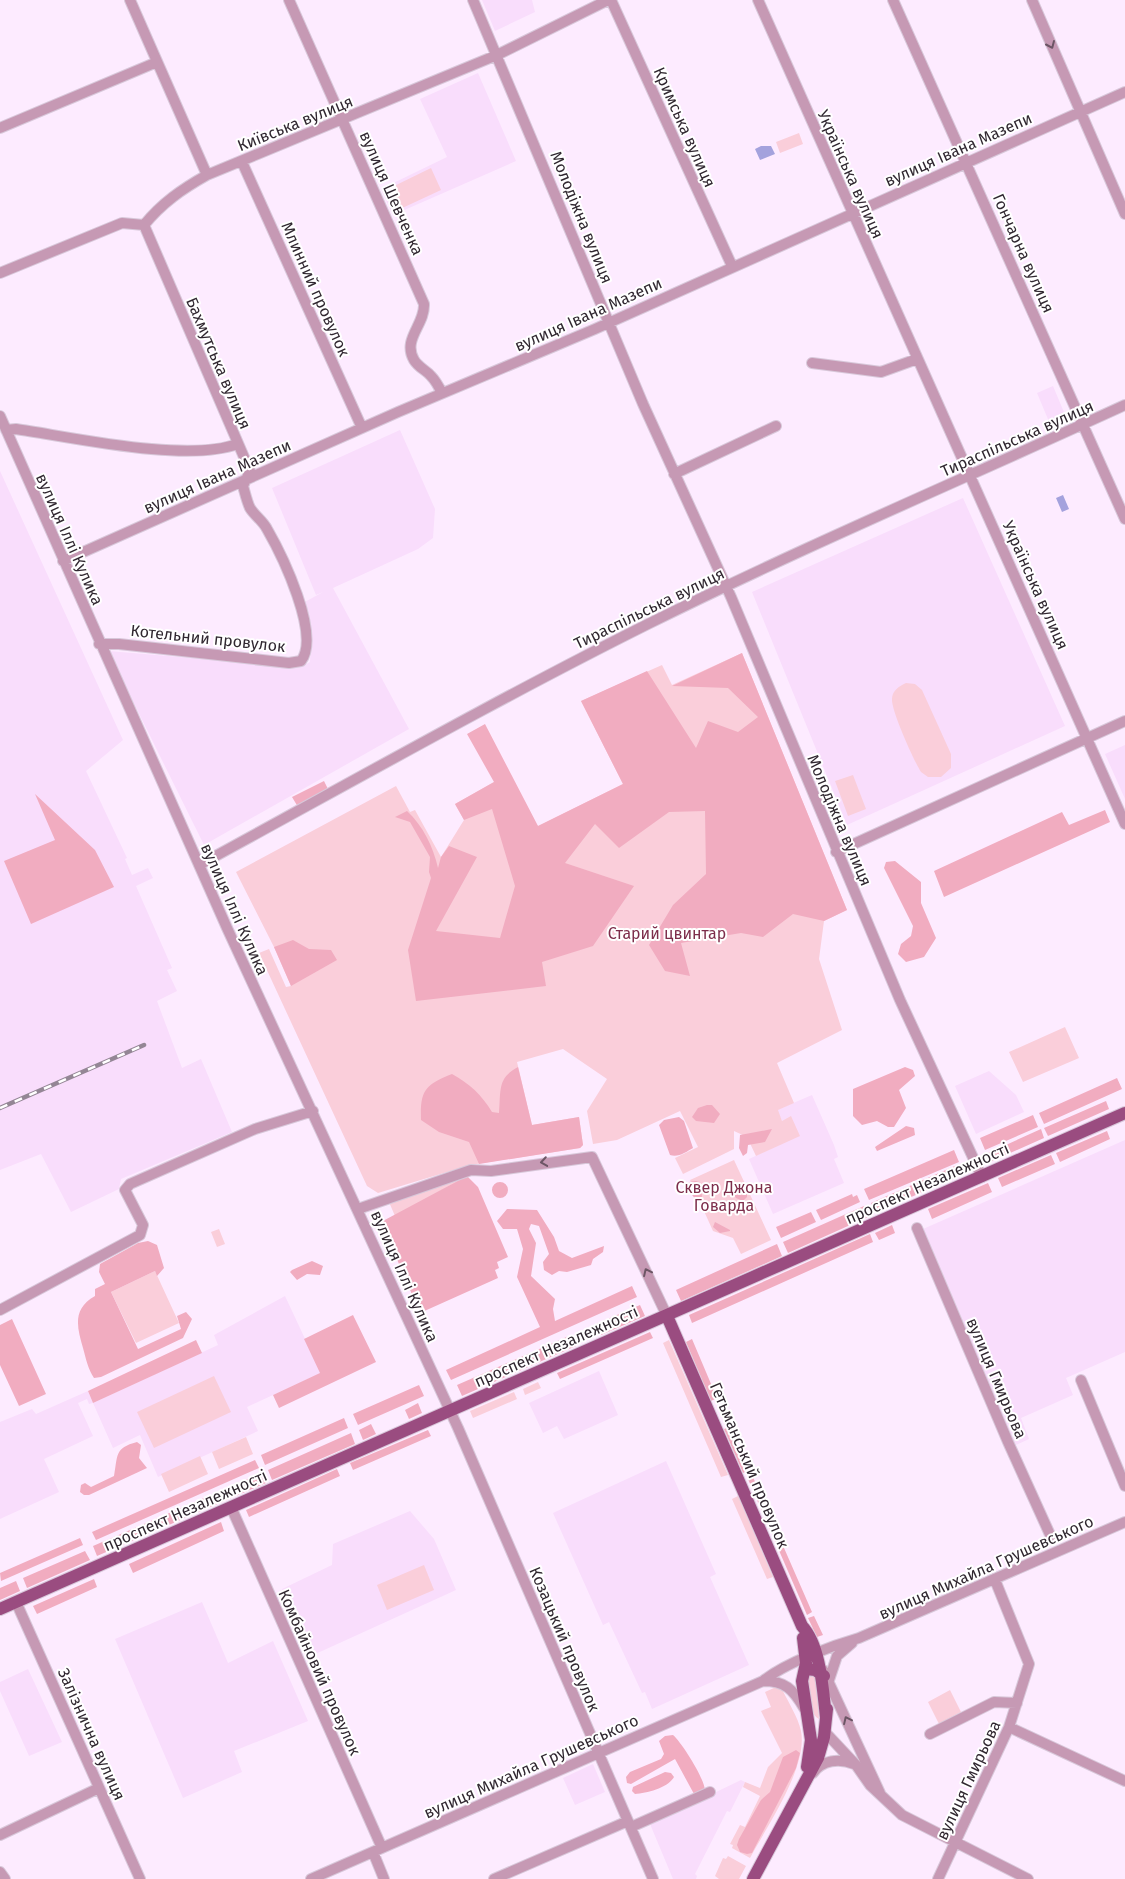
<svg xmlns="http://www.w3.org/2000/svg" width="1125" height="1879" viewBox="0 0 1125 1879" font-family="'Fira Sans',sans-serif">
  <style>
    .built { fill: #f9ddfc }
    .green { fill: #faceda }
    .forest { fill: #f1acc0 }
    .water { fill: #a4a2dd }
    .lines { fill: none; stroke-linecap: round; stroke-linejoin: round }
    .minor-casing { stroke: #d8c8da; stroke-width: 12 }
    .major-casing { stroke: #d8c8da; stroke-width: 14 }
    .minor { stroke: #c699b4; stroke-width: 10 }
    .major { stroke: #9a4c80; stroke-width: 12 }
    .rail-casing { stroke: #948695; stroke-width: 4.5 }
    .rail { stroke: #fff; stroke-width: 2.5; stroke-dasharray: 8; stroke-linecap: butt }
    .oneway { stroke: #6c5565 }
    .labels { text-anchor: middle; stroke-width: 4; stroke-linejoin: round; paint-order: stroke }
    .street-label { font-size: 16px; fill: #302730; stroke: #fff }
    .park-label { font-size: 16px; fill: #7d2d4b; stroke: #fff }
  </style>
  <rect width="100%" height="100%" fill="#fdebff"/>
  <path class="built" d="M482 0H532L535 12 495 31Z
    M478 73 516 161 393 215 381 189 447 157 420 99Z
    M1053 386 1066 417 1050 424 1037 393Z
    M400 430 435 509 433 538 418 549 333 588 409 729 204 845 108 651 301 667 310 662 311 634 303 603 323 592 316 595 272 488Z
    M0 471 123 740 86 771 127 858 125 859 132 875 148 868 153 878 136 886 172 968 167 970 177 991 157 1001 182 1068 201 1059 232 1132 121 1179 119 1189 71 1212 41 1154 0 1170Z
    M963 498 1065 726 847 825 752 592Z
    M1125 745V799L1105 754Z
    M989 1071 1016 1095 1024 1112 976 1134 955 1086Z
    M812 1095 834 1145 838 1157 834 1159 844 1183 773 1214 749 1159 779 1145 791 1117 782 1121 777 1110Z
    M1125 1140V1352L1066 1378 1073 1395 1021 1418 1029 1439 1016 1445 923 1229Z
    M285 1296 321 1373 247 1407 258 1431 158 1477 140 1435 113 1448 93 1403 89 1404 87 1399 78 1403 93 1436 44 1459 59 1492 0 1519V1422L32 1409 36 1414 88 1391 93 1403 218 1345 214 1335Z
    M599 1371 618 1415 564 1439 557 1426 543 1433 529 1403Z
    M666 1461 716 1574 710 1577 749 1665 652 1709 645 1692 642 1693 609 1622 603 1625 553 1513Z
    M410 1511 434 1539 456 1590 311 1656 282 1589 332 1565 333 1544Z
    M202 1602 228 1663 273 1641 308 1721 234 1751 242 1772 183 1798 115 1639Z
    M28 1669 62 1742 29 1756 0 1691V1682Z
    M593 1764 605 1792 575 1805 563 1778Z
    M741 1780 745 1782 730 1812 727 1811 695 1874 697 1876 696 1879H673L650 1824Z"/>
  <path class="green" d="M799 133 803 144 780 153 776 142Z
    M431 168 441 190 398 210 388 189Z
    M742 653 847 910 824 921 819 959 842 1030 777 1063 794 1103 778 1110 782 1121 791 1116 800 1136 756 1156 747 1137 734 1131V1149L683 1174 675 1158 698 1147 680 1111 617 1140 593 1144 587 1111 607 1079 563 1049 517 1062 532 1125 579 1117 583 1145 580 1148 470 1165 378 1193 367 1186 259 953 269 949 286 987 291 986 274 947 236 872 396 786 410 812 415 810 441 857 464 820 455 804 494 782 538 826 623 784 581 701 662 665 672 685Z
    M906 683 915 684 922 690 951 754V768L941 777H928L921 772C914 761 891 710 892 699 892 691 899 686 906 683Z
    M853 775 866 809 848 816 835 781Z
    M1065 1027 1079 1058 1023 1082 1009 1052Z
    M734 1160 771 1240 741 1254 733 1238 713 1231 690 1180Z
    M467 1176 395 1216 389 1202Z
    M219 1229 225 1244 217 1247 211 1232Z
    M155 1271 179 1323 136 1343 111 1292Z
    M669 1340 728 1475 721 1477 663 1343Z
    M214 1376 231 1412 154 1448 137 1412Z
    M538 1382 541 1388 525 1395 523 1389Z
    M514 1392 517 1399 473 1418 470 1411Z
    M246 1437 253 1454 219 1469 212 1452Z
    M200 1456 208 1474 169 1492 161 1474Z
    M738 1496 773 1577 767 1579 732 1499Z
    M424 1565 434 1590 387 1610 377 1585Z
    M809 1672 816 1674 819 1719C808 1714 807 1684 809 1672Z
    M776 1687 782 1689C788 1702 798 1717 801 1731 808 1767 767 1826 750 1858L732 1848 733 1845 730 1844 740 1825 745 1827 760 1796 743 1787 745 1782 760 1788 768 1767 782 1753 761 1711 771 1707 765 1692Z
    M950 1690 961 1712 939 1724 928 1702Z
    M728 1856 746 1866 739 1879H719L715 1876 723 1858 726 1859Z"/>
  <path class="forest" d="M742 653 847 910 824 921 793 914 763 937 741 933 681 943 690 976 665 971 649 945 673 905 706 874 705 811 669 812 619 848 595 824 565 863 634 886 593 946 542 962 546 986 416 1001 408 950 431 878 429 872 430 857 410 822 395 817 407 811C423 826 433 846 438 868L441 857 449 846 477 857 436 931 500 938 515 886 492 809 464 820 455 804 494 782 467 734 485 724 538 826 623 784 581 701 647 671 696 748 708 721 738 732 758 717 728 688 672 686Z
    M324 781 329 791 298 807 292 797Z
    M35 794 95 850 114 887 31 924 4 861 55 840Z
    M1105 810 1110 822 944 897 934 871 1062 812 1069 825Z
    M895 861 921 882V903L936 938 924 957 906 962 898 954 901 944 911 936 913 926 884 868 886 862Z
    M293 940 309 949 331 950 337 960 291 986 274 947Z
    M518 1067 532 1125 579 1117 583 1145 580 1148 479 1164 469 1142 439 1132 421 1120C420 1090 425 1085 452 1074 470 1084 481 1094 492 1112L499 1113C501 1091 497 1078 518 1067Z
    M905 1067 913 1070 915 1076 899 1090 906 1108 894 1127H888L877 1121 862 1125 853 1116V1089Z
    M1117 1078 1122 1089 1044 1124 1039 1113Z
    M1106 1101 1109 1109 1048 1136 1044 1128Z
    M707 1105H712L720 1114 714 1123 696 1121 692 1117 698 1108Z
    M1033 1115 1038 1127 985 1150 980 1138Z
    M679 1117 684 1121 693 1148C686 1152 678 1158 670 1155L659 1125 664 1120Z
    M906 1126 914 1128 915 1135 877 1151 875 1147Z
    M772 1129 765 1142 748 1145 747 1153 743 1156 739 1148 740 1135Z
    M1041 1129 1044 1138 990 1162 986 1154Z
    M1107 1131 1110 1139 1060 1162 1056 1153Z
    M954 1150 959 1162 869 1200 864 1189Z
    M1051 1155 1055 1164 1002 1187 998 1178Z
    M957 1165 961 1175 875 1213 871 1203Z
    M467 1176 478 1187 508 1257 497 1262 499 1268 495 1270 498 1278 420 1313 381 1222Z
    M696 1181 701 1183 702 1198 696 1200 686 1187 689 1182Z
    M492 1190a8 8 0 1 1 16 0a8 8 0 1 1-16 0Z
    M742 1182 747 1188V1197L743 1201 736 1198 733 1194 736 1183Z
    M988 1183 992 1192 932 1219 928 1209Z
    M852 1194 853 1197 857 1195 860 1202 821 1220 816 1210Z
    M864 1206 868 1217 788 1253 783 1242Z
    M507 1209 537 1210 554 1237 559 1251 572 1258 604 1246 603 1252 593 1259 591 1265 567 1272 559 1271 552 1275 544 1270 543 1262 549 1254 539 1226 531 1224 529 1229 536 1243 531 1276 555 1299 553 1309 555 1321 632 1286 637 1297 451 1380 446 1370 540 1327 517 1277 523 1249 517 1229H503L497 1221Z
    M811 1212 816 1222 781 1238 776 1227Z
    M715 1222 730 1230V1231L720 1233 713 1227Z
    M892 1225 895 1233 879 1240 875 1233Z
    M870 1234 873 1242 692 1323 689 1315Z
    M148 1241 157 1245 164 1268 157 1276 155 1271 111 1292 138 1349 181 1329 177 1316 186 1312 192 1319 183 1338 101 1377 94 1378C88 1369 86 1359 83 1348 77 1327 72 1309 95 1296V1289L105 1284 99 1272 100 1264 138 1243Z
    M777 1244 782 1256 681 1301 676 1290Z
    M312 1261 323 1266 320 1275 307 1274 297 1280 290 1272 292 1270Z
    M640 1305 645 1316 601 1335 596 1324Z
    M353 1315 376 1362 279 1408 273 1395 320 1373 304 1339Z
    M12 1319 46 1394 19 1406 0 1365V1325Z
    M650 1332 653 1338 560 1379 557 1373Z
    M571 1335 576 1346 462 1396 457 1385Z
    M692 1339 717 1398 711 1401 686 1342Z
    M196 1340 202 1353 93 1403 88 1391Z
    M419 1385 424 1396 358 1425 353 1414Z
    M418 1403 422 1413 409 1419 405 1410Z
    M344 1418 348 1428 265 1465 261 1455Z
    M371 1424 376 1434 363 1440 359 1430Z
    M730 1427 749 1470 743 1473 724 1429Z
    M428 1430 431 1436 353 1470 350 1463Z
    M351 1433 355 1444 272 1480 268 1470Z
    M137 1442 141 1445 139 1458 147 1468 89 1495H84L80 1492 81 1485 85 1483 91 1487 114 1476C118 1456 114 1448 137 1442Z
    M255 1460 259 1468 96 1540 92 1532Z
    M337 1469 340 1476 249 1517 246 1510Z
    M262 1473 266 1483 97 1556 93 1546Z
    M753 1477 812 1612 807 1615 748 1479Z
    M221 1522 224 1531 133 1573 129 1564Z
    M80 1538 83 1545 1 1581 0 1573Z
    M85 1551 90 1560 27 1588 23 1578Z
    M94 1579 97 1587 37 1614 33 1606Z
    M16 1581 20 1591 0 1600V1588Z
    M814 1616 823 1635 817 1637 808 1618Z
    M673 1735C682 1743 705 1779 705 1791L694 1794 675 1759 631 1784 627 1783 626 1777 630 1772 661 1759 664 1754 659 1741 665 1736Z
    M796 1750 800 1753 796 1768 752 1853 747 1854 740 1852 737 1845 739 1839 761 1800 770 1792 783 1757Z
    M665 1772 671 1773 674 1777C668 1788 647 1793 635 1794L632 1791 633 1787Z"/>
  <path class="water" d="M761 146H771L775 154 760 160 755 149Z
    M1063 495 1069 509 1062 512 1056 498Z"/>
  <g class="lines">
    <defs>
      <path id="minor" d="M130 0 207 175
        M289 0 424 304C425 325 402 339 414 360 419 368 426 370 431 376 436 381 439 387 442 393
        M473 0 643 404 731 597 900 1000 982 1177
        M611 0 732 266
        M758 0 1125 824
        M893 0 1125 519
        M1032 0 1125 214
        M0 128 157 62
        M242 162 362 428
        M0 273 122 223 144 225C162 203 182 189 207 175L497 55 608 0
        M812 363 881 372 917 359
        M0 416 227 928 458 1428 653 1879
        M6 430 16 429C71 437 187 463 237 444
        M674 474 776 426
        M63 561 398 412 595 329 1125 92
        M99 644H119L289 663 301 661C321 635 282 555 267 529 263 521 255 516 250 508 247 502 245 493 243 486L250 471 144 225
        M836 852 1125 721
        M199 865C348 784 496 700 648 624 805 546 966 478 1125 405
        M358 1209 471 1170 491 1171 592 1157 667 1316
        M917 1228 1008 1442 1052 1539
        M0 1310 140 1235 143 1225 125 1190 130 1184 255 1129 313 1111
        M1081 1380 1125 1486
        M231 1507 382 1848
        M16 1602 140 1879
        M823 1670 880 1793
        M829 1680 837 1656 852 1643
        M763 1681C785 1681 793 1689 804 1708
        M1009 1727 1125 1781
        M825 1732 856 1765 870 1785 902 1815 1028 1879
        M930 1734 994 1702 1017 1703
        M813 1773C822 1760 839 1758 854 1764
        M631 1827 710 1792
        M0 1835 99 1788
        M373 1852 384 1879
        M0 1872 5 1879
        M311 1879 763 1681C785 1663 831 1646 859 1638L1125 1522
        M494 1879 628 1821
        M938 1879 1009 1727 1029 1664 995 1580"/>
      <path id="major" d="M667 1316 802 1626C821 1646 823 1692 826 1717
        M0 1609 1125 1113
        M803 1638 806 1663 802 1681 811 1740 807 1767
        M806 1669 815 1670 824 1676
        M753 1879 818 1758 824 1737 827 1709"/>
    </defs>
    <use href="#minor" class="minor-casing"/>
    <use href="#major" class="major-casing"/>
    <use href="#minor" class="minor"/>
    <use href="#major" class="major"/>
    <defs>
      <path id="rail" d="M0 1108 144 1045"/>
    </defs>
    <use href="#rail" class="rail-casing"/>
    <use href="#rail" class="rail"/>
  </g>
  <defs><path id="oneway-chevron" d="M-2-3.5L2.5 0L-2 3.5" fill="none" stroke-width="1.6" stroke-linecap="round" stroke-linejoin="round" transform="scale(1.25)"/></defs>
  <g class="oneway">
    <use href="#oneway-chevron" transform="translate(1051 45) rotate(66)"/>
    <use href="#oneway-chevron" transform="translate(544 1162) rotate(171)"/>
    <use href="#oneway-chevron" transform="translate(647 1272) rotate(-115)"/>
    <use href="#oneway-chevron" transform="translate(847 1720) rotate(-115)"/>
  </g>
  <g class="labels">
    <g class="street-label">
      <text transform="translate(295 123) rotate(-22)" y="6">Київська вулиця</text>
      <text transform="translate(685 127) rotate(66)" y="6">Кримська вулиця</text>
      <text transform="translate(958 149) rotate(-24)" y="6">вулиця Івана Мазепи</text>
      <text transform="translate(851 174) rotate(66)" y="6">Українська вулиця</text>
      <text transform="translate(392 193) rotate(66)" y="6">вулиця Шевченка</text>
      <text transform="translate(582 217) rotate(68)" y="6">Молодіжна вулиця</text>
      <text transform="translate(1024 253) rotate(66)" y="6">Гончарна вулиця</text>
      <text transform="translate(316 289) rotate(66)" y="6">Млинний провулок</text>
      <text transform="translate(588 314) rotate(-24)" y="6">вулиця Івана Мазепи</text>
      <text transform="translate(219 363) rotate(67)" y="6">Бахмутська вулиця</text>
      <text transform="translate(1017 438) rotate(-24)" y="6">Тираспільська вулиця</text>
      <text transform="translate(217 476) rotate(-24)" y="6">вулиця Івана Мазепи</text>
      <text transform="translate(70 539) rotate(66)" y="6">вулиця Іллі Кулика</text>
      <text transform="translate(1036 585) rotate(66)" y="6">Українська вулиця</text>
      <text transform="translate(649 608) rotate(-26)" y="6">Тираспільська вулиця</text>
      <text transform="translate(208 638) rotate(6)" y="6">Котельний провулок</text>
      <text transform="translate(840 820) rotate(67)" y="6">Молодіжна вулиця</text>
      <text transform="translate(235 909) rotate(66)" y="6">вулиця Іллі Кулика</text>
      <text transform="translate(927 1183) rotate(-24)" y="6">проспект Незалежності</text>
      <text transform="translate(405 1276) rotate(66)" y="6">вулиця Іллі Кулика</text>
      <text transform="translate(556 1346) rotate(-24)" y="6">проспект Незалежності</text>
      <text transform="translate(997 1378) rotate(67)" y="6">вулиця Гмирьова</text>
      <text transform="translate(750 1465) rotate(67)" y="6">Гетьманський провулок</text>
      <text transform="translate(185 1510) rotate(-24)" y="6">проспект Незалежності</text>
      <text transform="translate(986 1567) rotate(-24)" y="6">вулиця Михайла Грушевського</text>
      <text transform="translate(565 1639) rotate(67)" y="6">Козацький провулок</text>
      <text transform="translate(320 1672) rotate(66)" y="6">Комбайновий провулок</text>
      <text transform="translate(92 1734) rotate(66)" y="6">Залізнична вулиця</text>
      <text transform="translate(531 1766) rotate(-24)" y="6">вулиця Михайла Грушевського</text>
      <text transform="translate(968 1780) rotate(-65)" y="6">вулиця Гмирьова</text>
    </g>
    <g class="park-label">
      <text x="667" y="939">Старий цвинтар</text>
      <text x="724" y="1193">Сквер Джона<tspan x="724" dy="18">Говарда</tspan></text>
    </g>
  </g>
</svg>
